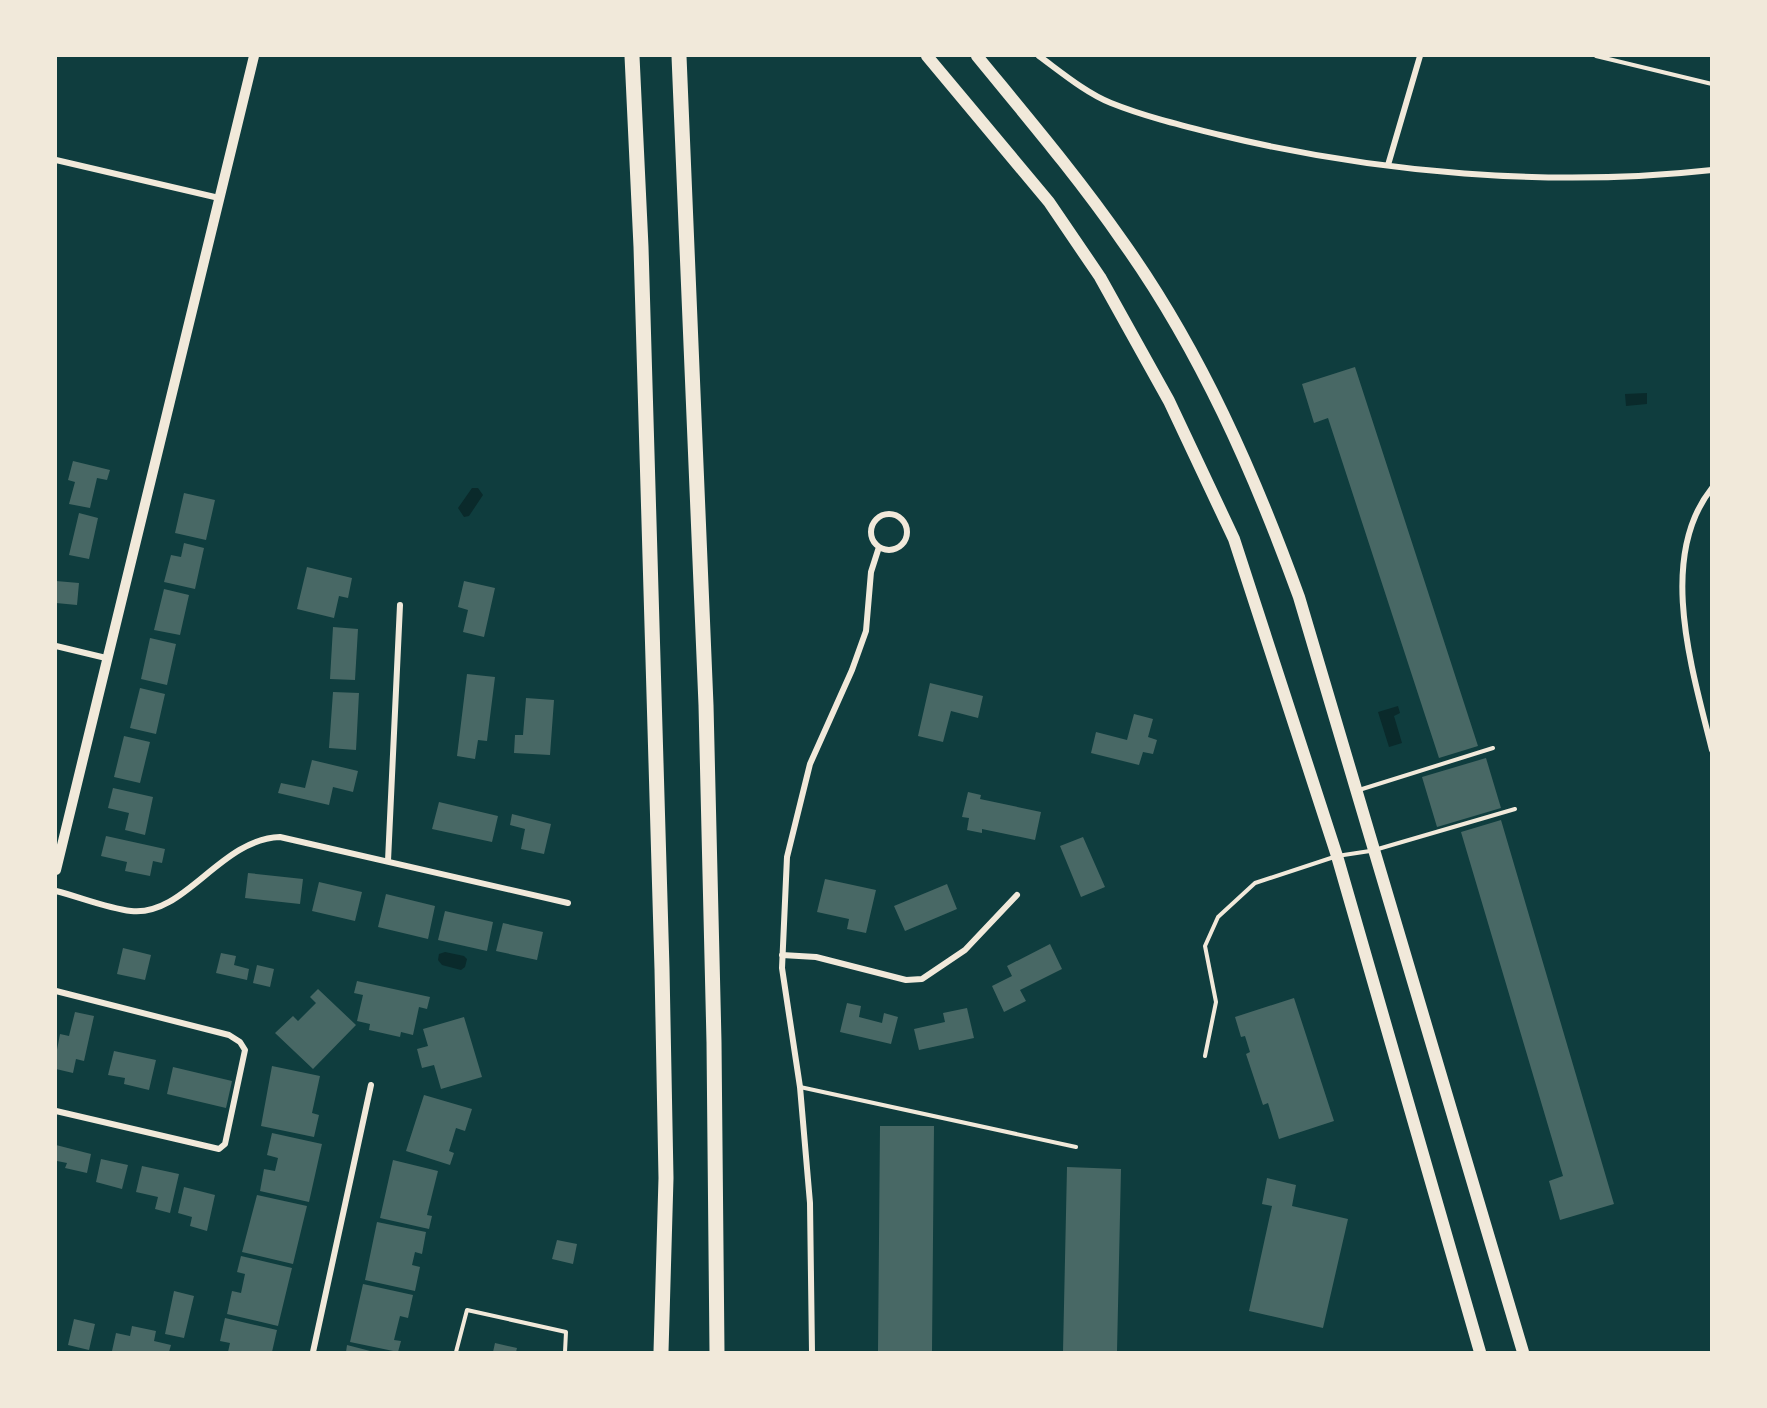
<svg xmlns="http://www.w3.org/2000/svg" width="1767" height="1408" viewBox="0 0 1767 1408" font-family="Roboto,sans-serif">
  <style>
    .water { fill: #0a2a2b }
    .building { fill: #486865 }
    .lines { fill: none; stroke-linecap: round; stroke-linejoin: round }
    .service { stroke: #f1e9da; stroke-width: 4 }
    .minor { stroke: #f1e9da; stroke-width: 6 }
    .tertiary { stroke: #f1e9da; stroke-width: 10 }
    .secondary { stroke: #f1e9da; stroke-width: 12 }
    .motorway { stroke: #f1e9da; stroke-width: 15 }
  </style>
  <rect width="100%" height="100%" fill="#0f3d3e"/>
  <path class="water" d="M1647 393V404L1626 406 1625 394Z
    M472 488H478L483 495 469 516 464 517 458 508Z
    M1398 706 1400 713 1394 716 1402 743 1389 747 1378 712Z
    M445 952 464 956 467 959 465 967 461 970 442 965 438 960 439 954Z"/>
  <path class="building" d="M1355 367 1478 746 1439 758 1328 418 1314 423 1302 384Z
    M73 461 110 470 107 480 97 478 90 508 69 504 75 482 68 480Z
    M184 493 215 500 206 540 175 533Z
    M79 513 98 518 89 559 69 555Z
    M184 543 204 548 195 589 164 582 171 555 181 557Z
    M307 567 352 578 348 598 339 596 334 618 297 609Z
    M56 581 79 583 77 605 56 603Z
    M464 581 495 588 484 637 463 632 468 610 458 607Z
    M164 589 189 595 180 635 154 630Z
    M333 627 358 629 355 680 330 679Z
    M150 638 176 644 167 685 141 679Z
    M467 674 495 677 487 741 478 740 475 759 457 756Z
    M930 683 983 696 978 718 951 711 943 742 918 736Z
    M140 688 165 694 156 734 130 728Z
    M333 692 359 693 356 750 329 748Z
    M526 698 554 700 550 755 514 753 515 735H523Z
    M1134 714 1153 719 1148 737 1157 740 1153 754 1143 752 1139 765 1091 753 1096 732 1127 740Z
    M124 736 150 742 140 783 114 777Z
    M1486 758 1501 808 1437 827 1422 777Z
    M312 760 358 771 353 792 333 787 329 805 278 793 281 783 305 788Z
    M113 788 153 797 145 835 125 830 129 813 108 808Z
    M968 792 981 795 980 799 1041 812 1035 840 982 829V833L967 830 969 818 962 817Z
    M439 802 498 816 492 842 432 829Z
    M512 814 551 824 544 854 521 849 525 829 510 825Z
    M1501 820 1614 1204 1560 1220 1549 1181 1563 1176 1461 832Z
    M106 836 165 849 162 863 153 861 150 876 125 871 127 862 101 856Z
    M1083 837 1105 887 1081 897 1060 846Z
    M248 873 303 879 300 904 245 898Z
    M825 879 876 890 866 933 847 929 849 919 817 912Z
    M319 882 362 892 355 921 312 911Z
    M947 884 957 909 905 931 894 906Z
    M386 894 435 906 428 939 378 927Z
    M445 911 493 922 487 951 438 940Z
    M503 923 543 932 537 960 496 951Z
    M1050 944 1062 969 1020 990 1026 1001 1004 1012 992 986 1012 976 1007 966Z
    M123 948 151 955 145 980 117 974Z
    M221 953 236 956 234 965 249 969 247 980 216 973Z
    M257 965 274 969 270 987 253 983Z
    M357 981 430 997 427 1009 419 1007 413 1035 401 1032 400 1037 369 1030 370 1024 357 1021 363 995 354 993Z
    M318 989 356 1025 313 1069 275 1033 293 1016 298 1021 316 1003 310 997Z
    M1294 998 1334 1121 1279 1139 1268 1103 1263 1105 1246 1054 1250 1052 1245 1036 1241 1037 1235 1017Z
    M847 1003 861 1006 859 1017 882 1023 884 1013 898 1017 891 1044 840 1032Z
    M967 1008 974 1038 919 1050 914 1029 945 1022 943 1013Z
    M75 1012 94 1016 84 1061 76 1059 73 1073 56 1069V1055L60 1034 69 1036Z
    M464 1017 482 1077 441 1089 434 1065 422 1068 417 1049 428 1046 423 1029Z
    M114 1051 156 1060 149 1090 124 1084 125 1078 108 1075Z
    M272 1066 320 1076 312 1113 319 1115 314 1137 261 1126Z
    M173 1067 232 1081 226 1108 167 1094Z
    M424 1095 472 1109 465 1131 456 1128 449 1151 454 1153 450 1165 406 1151Z
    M880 1126H934L932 1352H878Z
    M272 1133 322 1144 309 1202 260 1191 264 1169 275 1171 278 1158 267 1155Z
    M56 1145 91 1154 87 1173 65 1168 67 1163 57 1161 56 1165Z
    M101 1159 128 1165 122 1189 96 1182Z
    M393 1160 438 1171 427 1215 432 1216 429 1229 380 1218Z
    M142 1166 179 1174 170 1213 155 1209 158 1197 136 1192Z
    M1067 1167 1121 1169 1117 1352H1063Z
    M1267 1178 1296 1185 1292 1206 1348 1219 1323 1328 1249 1311 1272 1206 1262 1204Z
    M184 1187 215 1195 207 1231 190 1226 192 1217 178 1213Z
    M257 1195 307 1206 293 1264 242 1252Z
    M377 1222 426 1232 422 1254 415 1252 412 1265 420 1267 415 1291 365 1280Z
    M557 1240 577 1244 573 1264 552 1259Z
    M241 1256 292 1268 278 1326 227 1314 232 1291 241 1293 245 1274 237 1272Z
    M363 1284 413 1295 408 1318 400 1316 394 1340 401 1341 398 1352 350 1342Z
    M174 1291 194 1296 184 1338 165 1334Z
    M225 1318 277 1330 272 1352H228L230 1343 220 1341Z
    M74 1319 95 1324 89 1350 68 1345Z
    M132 1326 156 1331 154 1341 171 1345 169 1352 112 1351 116 1333 130 1336Z
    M495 1343 517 1348 516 1352H493Z
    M347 1345 374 1352H346Z"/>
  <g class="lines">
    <path class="service" d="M1596 56 1712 84
      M1359 790 1493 748
      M1378 849 1515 809
      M1205 1056 1216 1002 1205 946 1218 917 1255 883 1337 856 1370 851
      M800 1087 1076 1147
      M456 1352 467 1310 566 1332 565 1352"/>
    <path class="minor" d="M1039 56C1061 72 1086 93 1111 103 1146 117 1184 126 1220 135 1377 173 1551 188 1712 170
      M56 160 219 198
      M1388 165 1420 56
      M1712 488C1656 558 1693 672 1712 750
      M871 532a18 18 0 1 1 36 0a18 18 0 1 1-36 0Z
      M56 646 106 658
      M388 861 400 605
      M56 891C80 897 106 908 131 911 185 917 220 839 280 837L568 903
      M782 955 816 957 906 980 922 979 965 950 1017 895
      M56 991 229 1035 240 1042 245 1050 225 1144 219 1149 56 1111
      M313 1352 371 1085
      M812 1352 810 1203 800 1087 782 968 787 857 810 764 852 670 866 631 871 572 879 547"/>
    <path class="tertiary" d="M56 870 254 56"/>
    <path class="secondary" d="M927 56 1049 202 1100 277 1169 401 1234 539 1337 856 1480 1352
      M977 56C1027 117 1078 177 1123 242 1200 350 1254 473 1299 597L1523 1352"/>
    <path class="motorway" d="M632 56 641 247 662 969 666 1178 661 1352
      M679 56 706 705 714 1042 717 1352"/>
  </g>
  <rect width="1767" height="1408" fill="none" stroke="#f1e9da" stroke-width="114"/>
</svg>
